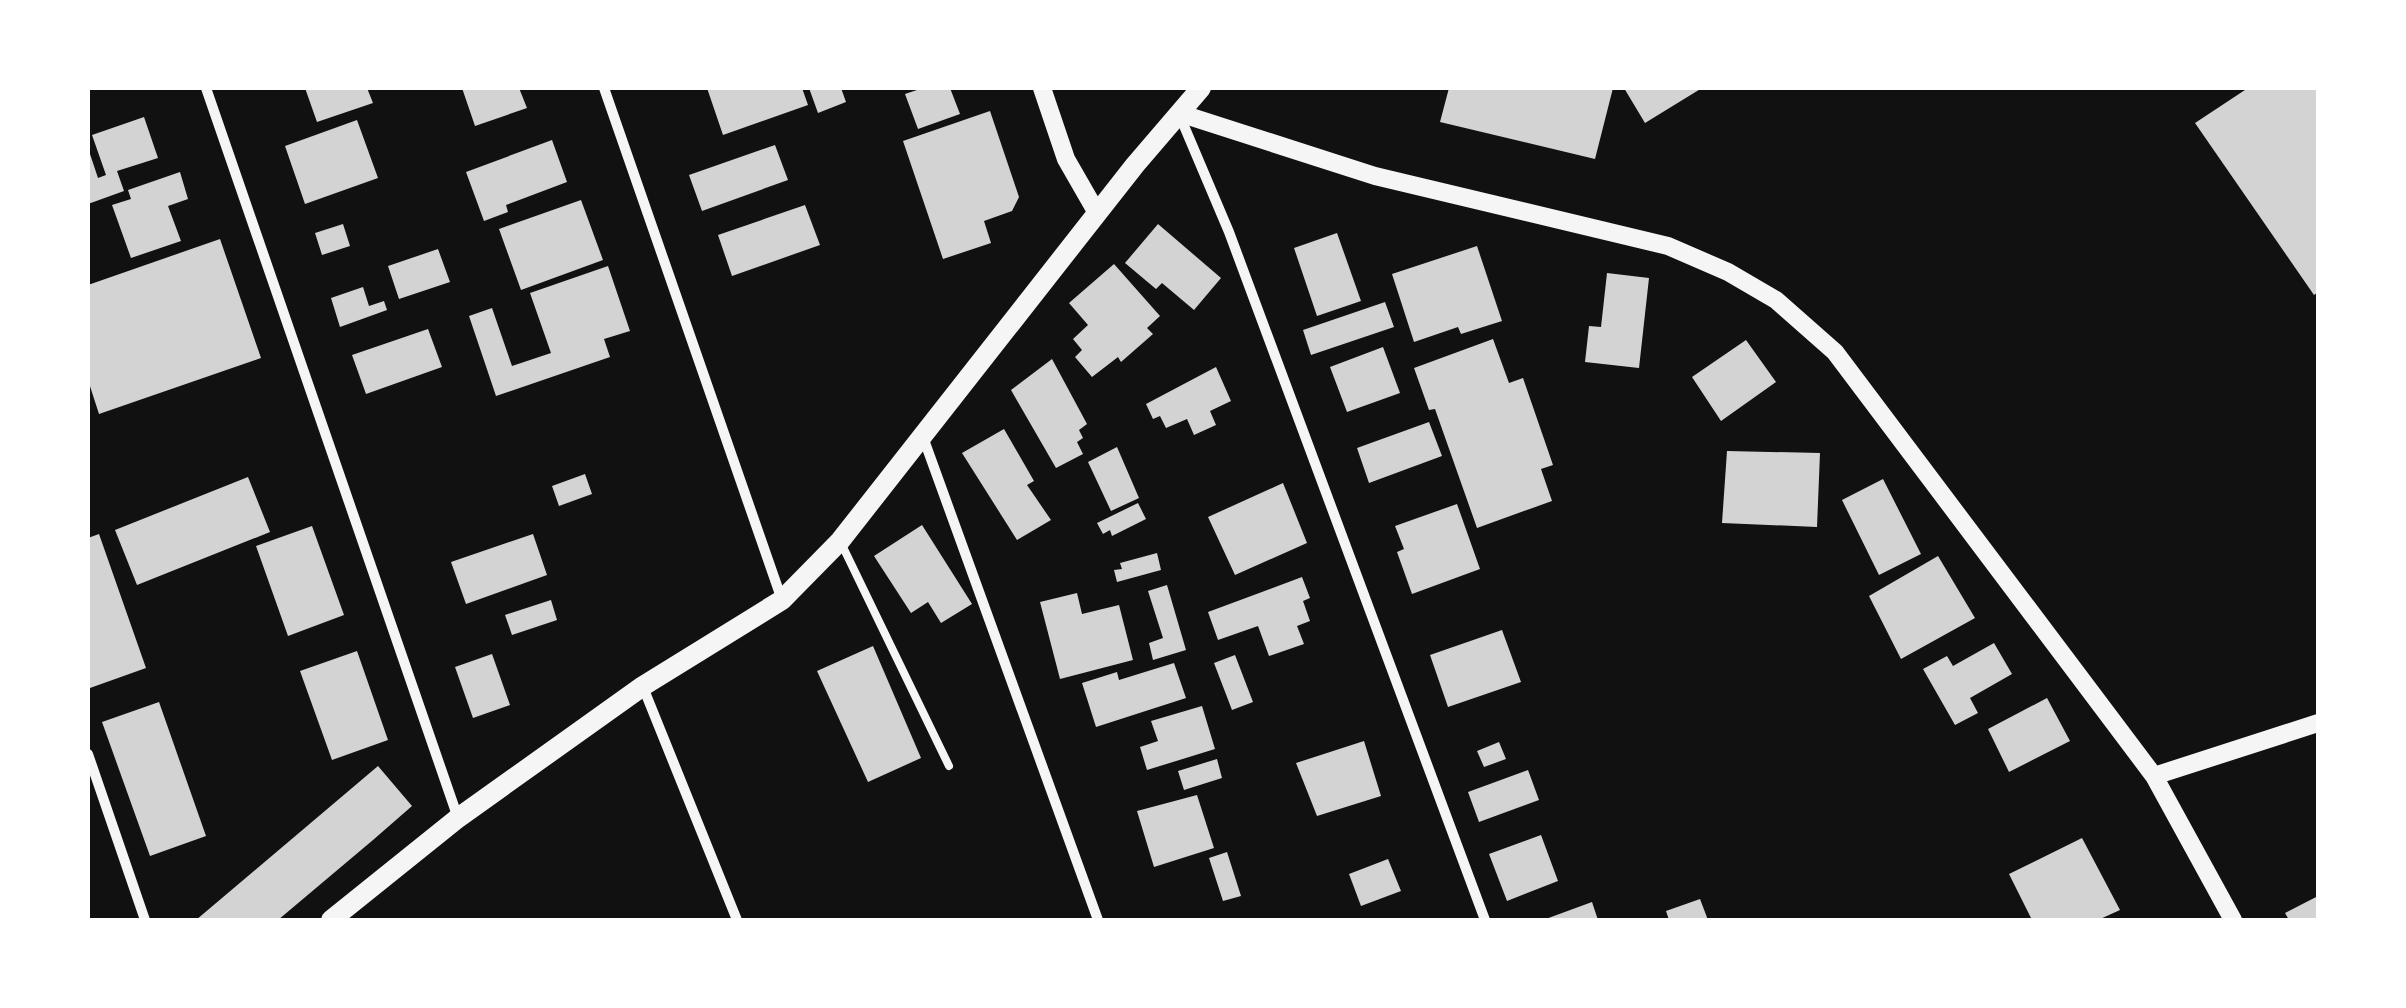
<svg xmlns="http://www.w3.org/2000/svg" width="2406" height="1008" viewBox="0 0 2406 1008" font-family="Jost,sans-serif">
  <style>
    .building { fill: #d3d3d3 }
    .lines { fill: none; stroke-linecap: round; stroke-linejoin: round }
    .service { stroke: #f5f5f5; stroke-width: 8 }
    .minor { stroke: #f5f5f5; stroke-width: 10 }
    .tertiary { stroke: #f5f5f5; stroke-width: 18 }
    .secondary { stroke: #f5f5f5; stroke-width: 20 }
  </style>
  <rect width="100%" height="100%" fill="#111"/>
  <path class="building" d="M305 88H367L373 103 317 122Z
    M462 88H519L527 108 475 126Z
    M707 88H802L808 105 723 135Z
    M809 88H841L846 102 818 113Z
    M923 88H950L960 114 918 129 905 94Z
    M1449 88H1613L1595 159 1440 122Z
    M1624 88H1702L1645 123Z
    M2248 88H2318V292L2314 295 2195 123Z
    M990 111 1019 197 1012 211 984 221 991 243 943 259 903 141Z
    M144 117 158 158 117 171 124 191 88 204V148L98 178 106 175 92 135Z
    M357 120 378 178 305 204 285 146Z
    M552 140 567 182 506 205 508 212 484 221 466 172Z
    M775 145 788 180 702 211 689 175Z
    M180 172 188 199 168 206 181 241 131 258 112 205 131 199 128 190Z
    M581 200 603 260 521 290 499 229Z
    M805 205 820 245 732 276 718 235Z
    M343 224 350 246 322 255 315 233Z
    M1158 224 1221 278 1194 310 1162 283 1156 289 1125 263Z
    M1337 233 1361 301 1317 316 1294 248Z
    M220 239 261 358 99 414 88 380V285Z
    M1477 246 1502 321 1461 334 1458 327 1414 342 1392 274Z
    M438 249 450 282 399 299 388 266Z
    M1114 264 1160 316 1147 328 1153 334 1121 362 1118 357 1092 377 1075 357 1082 350 1073 339 1088 325 1069 303Z
    M608 266 630 331 604 339 610 357 496 396 469 316 492 308 512 366 551 353 530 293Z
    M1607 273 1649 278 1639 368 1585 362 1589 326 1601 327Z
    M363 287 369 306 384 301 387 310 340 327 331 298Z
    M1385 302 1394 327 1311 355 1303 330Z
    M428 329 442 367 366 394 352 355Z
    M1493 339 1509 383 1523 378 1553 465 1541 469 1552 501 1477 528 1435 409 1429 410 1414 368Z
    M1746 340 1776 382 1721 421 1692 377Z
    M1383 347 1400 393 1347 412 1330 367Z
    M1052 359 1087 424 1079 430 1083 438 1077 442 1083 454 1056 468 1011 390Z
    M1216 367 1231 401 1210 411 1216 425 1194 435 1187 419 1166 428 1160 416 1153 419 1146 404Z
    M1429 422 1442 456 1369 483 1357 448Z
    M1004 429 1034 481 1027 485 1051 520 1017 540 962 453Z
    M1117 447 1139 498 1111 511 1088 462Z
    M1727 451 1820 453 1817 527 1722 523Z
    M585 474 592 494 559 506 552 486Z
    M248 477 270 532 137 585 115 530Z
    M1883 479 1921 554 1879 575 1842 500Z
    M1283 483 1307 543 1235 575 1208 517Z
    M1138 503 1146 519 1112 536 1110 530 1103 534 1097 523Z
    M1457 504 1480 569 1412 594 1397 552 1404 549 1395 526Z
    M922 525 972 604 941 623 928 602 911 613 874 556Z
    M312 526 344 615 288 636 256 546Z
    M99 534 146 668 90 688 88 538Z
    M533 534 547 575 466 604 451 562Z
    M1157 553 1161 570 1117 582 1114 570 1122 569 1120 563Z
    M1938 556 1975 618 1901 659 1869 596Z
    M1302 577 1310 598 1303 601 1310 621 1297 626 1304 644 1269 656 1258 626 1218 640 1208 612Z
    M1167 585 1186 650 1153 660 1149 643 1163 638 1148 591Z
    M1077 593 1082 614 1119 605 1133 660 1060 679 1040 602Z
    M551 600 557 620 512 635 505 615Z
    M1502 630 1521 682 1448 707 1430 655Z
    M1994 643 2012 674 1970 698 1978 713 1955 725 1923 669 1947 656 1953 666Z
    M873 646 921 758 868 782 817 671Z
    M357 651 388 740 332 760 300 671Z
    M492 654 510 705 473 718 455 667Z
    M1235 655 1253 702 1232 710 1214 663Z
    M1174 663 1186 698 1096 727 1082 683 1117 672 1119 680Z
    M2047 698 2070 741 2009 772 1988 729Z
    M159 702 206 836 150 856 102 722Z
    M1202 706 1215 749 1147 770 1140 747 1158 741 1151 721Z
    M1364 741 1381 796 1317 816 1296 763Z
    M1499 742 1506 759 1484 767 1477 751Z
    M1217 759 1222 778 1184 790 1178 771Z
    M378 766 412 806 373 840 278 920H196Z
    M1528 770 1539 800 1479 822 1468 792Z
    M1197 795 1214 848 1154 867 1137 811Z
    M1541 835 1558 881 1507 901 1489 854Z
    M2082 838 2120 910 2098 920H2032L2009 874Z
    M1227 852 1241 896 1223 901 1209 858Z
    M1388 859 1401 891 1361 906 1349 874Z
    M2318 896V920H2289L2285 913Z
    M1700 899 1708 920H1669L1666 911Z
    M1592 902 1598 920H1543Z"/>
  <g class="lines">
    <path class="service" d="M842 545 949 766"/>
    <path class="minor" d="M206 88 458 818
      M604 88 782 600
      M1179 114 1229 232 1485 920
      M923 437 1098 920
      M643 687 737 920
      M88 754 145 920"/>
    <path class="tertiary" d="M1042 88 1066 159 1097 213
      M1179 113 1375 176 1668 246 1728 272 1776 300 1835 352 2154 776 2233 920
      M2154 776 2318 723"/>
    <path class="secondary" d="M331 920 458 818 643 686 782 600 840 541 1135 165 1201 88"/>
  </g>
  <rect width="2406" height="1008" fill="none" stroke="#ffffff" stroke-width="180"/>
</svg>
